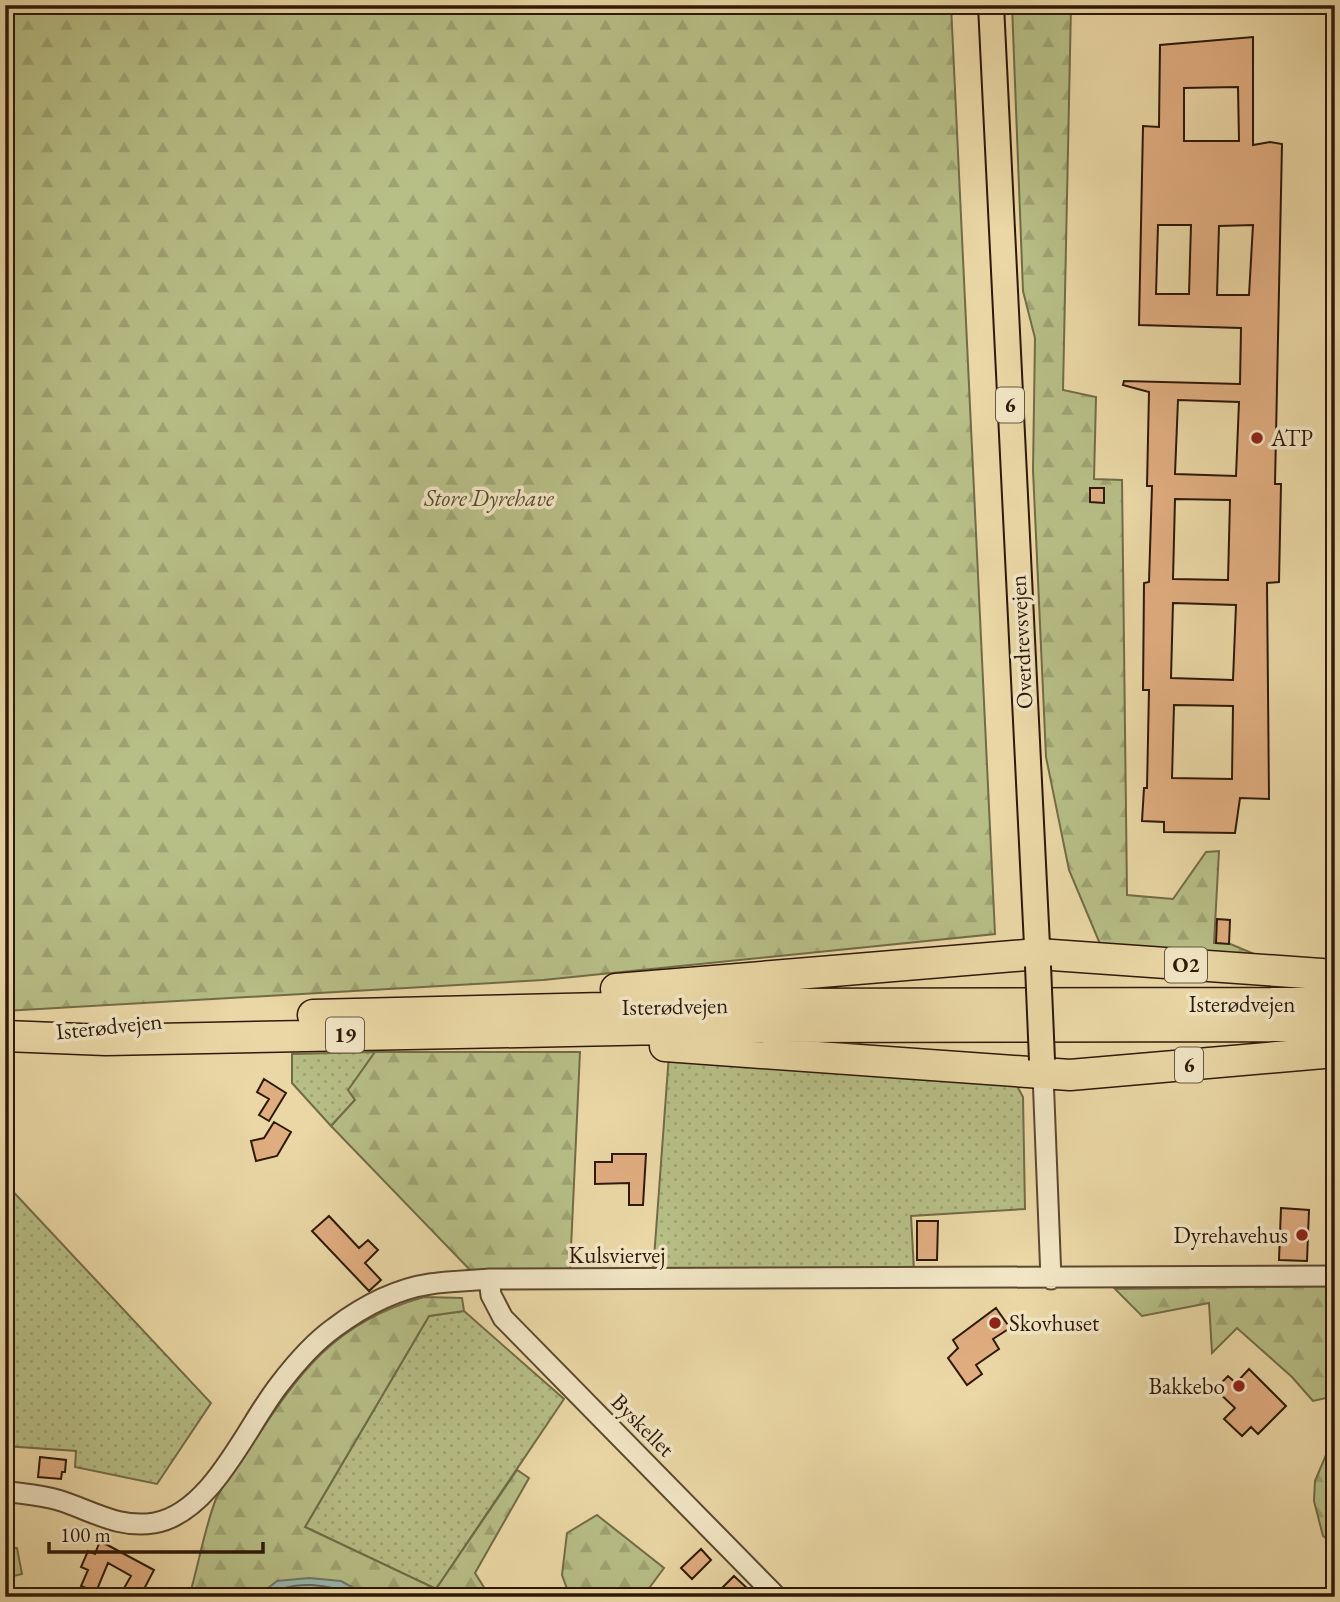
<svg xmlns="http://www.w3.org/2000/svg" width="1340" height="1602" viewBox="0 0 1340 1602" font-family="'EB Garamond',serif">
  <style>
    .grass { fill: url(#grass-dots); stroke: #726c46; stroke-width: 2 }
    .forest { fill: url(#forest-firs); stroke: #726c46; stroke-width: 2 }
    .water { fill: #99b8ad; stroke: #6e786a; stroke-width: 2 }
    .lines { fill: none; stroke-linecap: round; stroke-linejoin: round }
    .shore { stroke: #64685a; stroke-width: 2 }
    .building { fill: #e0ad80; stroke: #2e1906; stroke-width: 2; fill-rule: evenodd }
    .minor-casing { stroke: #5d482e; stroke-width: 23 }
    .major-casing { stroke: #2e1906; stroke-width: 28 }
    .highway-casing { stroke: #2e1906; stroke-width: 33 }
    .minor { stroke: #f1e5c4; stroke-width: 19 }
    .major { stroke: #ead7a5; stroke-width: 24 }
    .highway { stroke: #ead7a5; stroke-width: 30 }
    .major-bridge-casing { stroke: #2e1906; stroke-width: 28; stroke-linecap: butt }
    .major-bridge { stroke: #ead7a5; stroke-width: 24 }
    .poi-dot { fill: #8f2418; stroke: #f1e5c4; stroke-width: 2.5 }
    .labels { text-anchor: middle; stroke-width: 7; stroke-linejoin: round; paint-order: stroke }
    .shield { fill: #f1e5c4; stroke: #68563f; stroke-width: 2 }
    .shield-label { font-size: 21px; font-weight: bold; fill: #2e1906 }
    .poi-label { font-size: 23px; fill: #2e1906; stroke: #f1e5c4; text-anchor: start }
    .park-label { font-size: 23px; font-style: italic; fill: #574b2c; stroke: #f1e5c4 }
    .street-label { font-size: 23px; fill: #2e1906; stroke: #f1e5c4 }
  </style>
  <defs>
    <pattern id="grass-dots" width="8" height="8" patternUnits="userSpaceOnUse" patternTransform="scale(1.75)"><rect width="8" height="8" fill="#b7be86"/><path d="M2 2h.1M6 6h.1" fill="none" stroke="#9ea372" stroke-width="1.8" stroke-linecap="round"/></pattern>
    <pattern id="forest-firs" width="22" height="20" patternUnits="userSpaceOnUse" patternTransform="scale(1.75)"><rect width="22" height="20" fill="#b7be86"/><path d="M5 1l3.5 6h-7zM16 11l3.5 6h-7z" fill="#9ea372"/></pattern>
  </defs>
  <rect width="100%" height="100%" fill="#ead7a5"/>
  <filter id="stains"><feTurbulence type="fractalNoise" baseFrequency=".00286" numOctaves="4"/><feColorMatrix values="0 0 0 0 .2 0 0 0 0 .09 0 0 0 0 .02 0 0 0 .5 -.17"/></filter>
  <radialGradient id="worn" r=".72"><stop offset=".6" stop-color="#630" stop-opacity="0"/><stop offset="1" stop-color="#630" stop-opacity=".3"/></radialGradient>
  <path class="grass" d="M375 1052 349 1090 355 1100 331 1126 292 1083V1054Z
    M669 1054 1016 1084 1023 1097 1025 1209 911 1216 914 1270 653 1272Z
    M5 1183 211 1403 157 1484 75 1467 76 1451 5 1446Z
    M464 1311 564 1399 436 1589 305 1527 429 1316Z"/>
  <path class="forest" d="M5 5H951L995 934 543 980 5 1011Z
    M1012 5H1071L1063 390 1096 397 1094 479 1122 480 1127 895 1173 899 1206 852 1219 851 1214 943H1228L1254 954 1103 951 1069 870 1046 757 1033 470 1035 338 1023 291Z
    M375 1052H580L570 1270 471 1271 331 1126 355 1100 348 1090Z
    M1335 1286V1396L1313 1401 1292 1377 1237 1328 1212 1353 1209 1303 1142 1316 1115 1289Z
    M424 1297 462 1298 464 1311 429 1316 305 1527 436 1589 517 1470 529 1478 475 1573 490 1597H189C198 1567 205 1526 216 1499 224 1481 240 1463 251 1446 300 1372 334 1322 424 1297Z
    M1331 1443 1335 1446V1545L1323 1536 1314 1501 1315 1481Z
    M597 1515 664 1568 647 1591 654 1597H570L562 1575 567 1533Z
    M5 1546 17 1548 22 1574 5 1578Z"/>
  <path class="water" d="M309 1578 341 1581 370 1597H257L277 1581Z"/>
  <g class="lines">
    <path class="shore" d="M268 1597C292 1578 331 1584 358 1597"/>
  </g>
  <path class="building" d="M1253 37V145L1270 142 1282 144 1275 484H1281L1279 582 1267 583 1269 799 1240 798 1235 833 1164 832V822L1142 821 1144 788H1147L1149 690H1143L1144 583 1149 582 1152 486H1147L1149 392 1123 385 1124 381 1240 384 1241 328 1139 325 1143 126 1159 127 1160 45ZM1238 87 1239 141H1184V88ZM1158 225H1191L1189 294H1156ZM1253 225 1249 295H1217L1219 226ZM1178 400 1239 402 1236 476 1175 474ZM1175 499 1230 500 1228 580 1173 579ZM1173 603 1236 605 1233 680 1171 678ZM1174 705 1233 706 1232 779 1172 778Z
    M1090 488H1104V503L1090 502Z
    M1217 919 1230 920 1229 944 1216 943Z
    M264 1079 286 1093 269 1121 259 1115 269 1099 257 1092Z
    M274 1122 291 1132 277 1156 256 1161 251 1141 264 1138Z
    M612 1154H646L643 1205H629V1183L595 1184V1162H612Z
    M1281 1208 1309 1210 1307 1261 1279 1260Z
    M329 1216 359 1248 368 1240 378 1250 365 1263 381 1280 369 1291 312 1231Z
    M917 1221H938L937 1260H917Z
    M996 1308 1010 1328 993 1339 999 1349 976 1365 982 1374 967 1385 948 1358 958 1348 953 1340Z
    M1249 1369 1286 1406 1258 1434 1251 1427 1242 1436 1224 1419 1235 1408 1215 1389 1228 1376 1236 1383Z
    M40 1457 66 1460 65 1472H62L61 1479 38 1477Z
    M100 1541 154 1570 144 1589 158 1597H119L131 1576 108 1563 96 1592 81 1586 88 1570 81 1567 88 1551 95 1554Z
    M701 1549 711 1560 692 1579 681 1568Z
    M734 1576 749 1590 742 1597H713Z"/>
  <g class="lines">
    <defs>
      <path id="minor" d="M1043 1074 1051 1279
        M489 1279 491 1295 503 1318 777 1597
        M5 1491C22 1494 41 1495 58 1500 91 1510 118 1529 154 1523 212 1513 246 1427 279 1385 295 1364 313 1343 334 1328 362 1307 396 1289 430 1284 449 1281 469 1281 489 1279L1335 1276"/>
      <path id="major" d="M991 5 1038 966"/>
      <path id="highway" d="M616 989 1038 954 1335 975
        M313 1015 772 1004 1335 1003
        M5 1036 106 1040 770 1027 1335 1026
        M665 1046 1070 1075 1335 1052"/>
    </defs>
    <use href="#minor" class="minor-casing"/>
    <use href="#major" class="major-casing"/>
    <use href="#highway" class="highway-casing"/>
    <use href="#minor" class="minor"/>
    <use href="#major" class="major"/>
    <use href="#highway" class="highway"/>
    <defs>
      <path id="major-bridge" d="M1038 966 1042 1060"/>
    </defs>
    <use href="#major-bridge" class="major-bridge-casing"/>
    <use href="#major-bridge" class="major-bridge"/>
  </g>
  <g class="poi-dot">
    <circle cx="1257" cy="438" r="7"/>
    <circle cx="1302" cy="1235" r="7"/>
    <circle cx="995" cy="1323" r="7"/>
    <circle cx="1239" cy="1386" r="7"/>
  </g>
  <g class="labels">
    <g class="shield">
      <rect x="996" y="387.5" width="28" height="35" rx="5"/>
      <rect x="1165" y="947.5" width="42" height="35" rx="5"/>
      <rect x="326" y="1017.5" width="38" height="35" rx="5"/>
      <rect x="1175" y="1047.5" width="28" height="35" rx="5"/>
    </g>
    <g class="shield-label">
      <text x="1010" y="412">6</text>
      <text x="1186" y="972">O2</text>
      <text x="345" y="1042">19</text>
      <text x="1189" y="1072">6</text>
    </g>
    <g class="poi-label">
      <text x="1271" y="446">ATP</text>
      <text x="1288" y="1243" text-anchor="end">Dyrehavehus</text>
      <text x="1009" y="1331">Skovhuset</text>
      <text x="1225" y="1394" text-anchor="end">Bakkebo</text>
    </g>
    <g class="park-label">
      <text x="489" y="506">Store Dyrehave</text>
    </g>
    <g class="street-label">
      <text transform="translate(1021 642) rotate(-93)" y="8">Overdrevsvejen</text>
      <text x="1242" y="1012">Isterødvejen</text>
      <text transform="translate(675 1006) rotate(-1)" y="8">Isterødvejen</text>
      <text transform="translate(109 1026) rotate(-6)" y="8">Isterødvejen</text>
      <text x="617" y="1263">Kulsviervej</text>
      <text transform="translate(643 1425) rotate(45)" y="8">Byskellet</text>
    </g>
  </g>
  <rect width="1340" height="1602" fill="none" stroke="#ead7a5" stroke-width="28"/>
  <rect x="7" y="7" width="1326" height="1588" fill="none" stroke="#2e1906" stroke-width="3.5"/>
  <rect x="14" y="14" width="1312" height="1574" fill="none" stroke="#2e1906" stroke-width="2"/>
  <path d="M49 1542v10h214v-10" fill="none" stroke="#2e1906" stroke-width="3.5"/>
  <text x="60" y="1542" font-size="21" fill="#2e1906" stroke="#f1e5c4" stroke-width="5" paint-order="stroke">100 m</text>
  <rect width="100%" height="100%" filter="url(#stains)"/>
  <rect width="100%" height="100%" fill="url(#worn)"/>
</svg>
